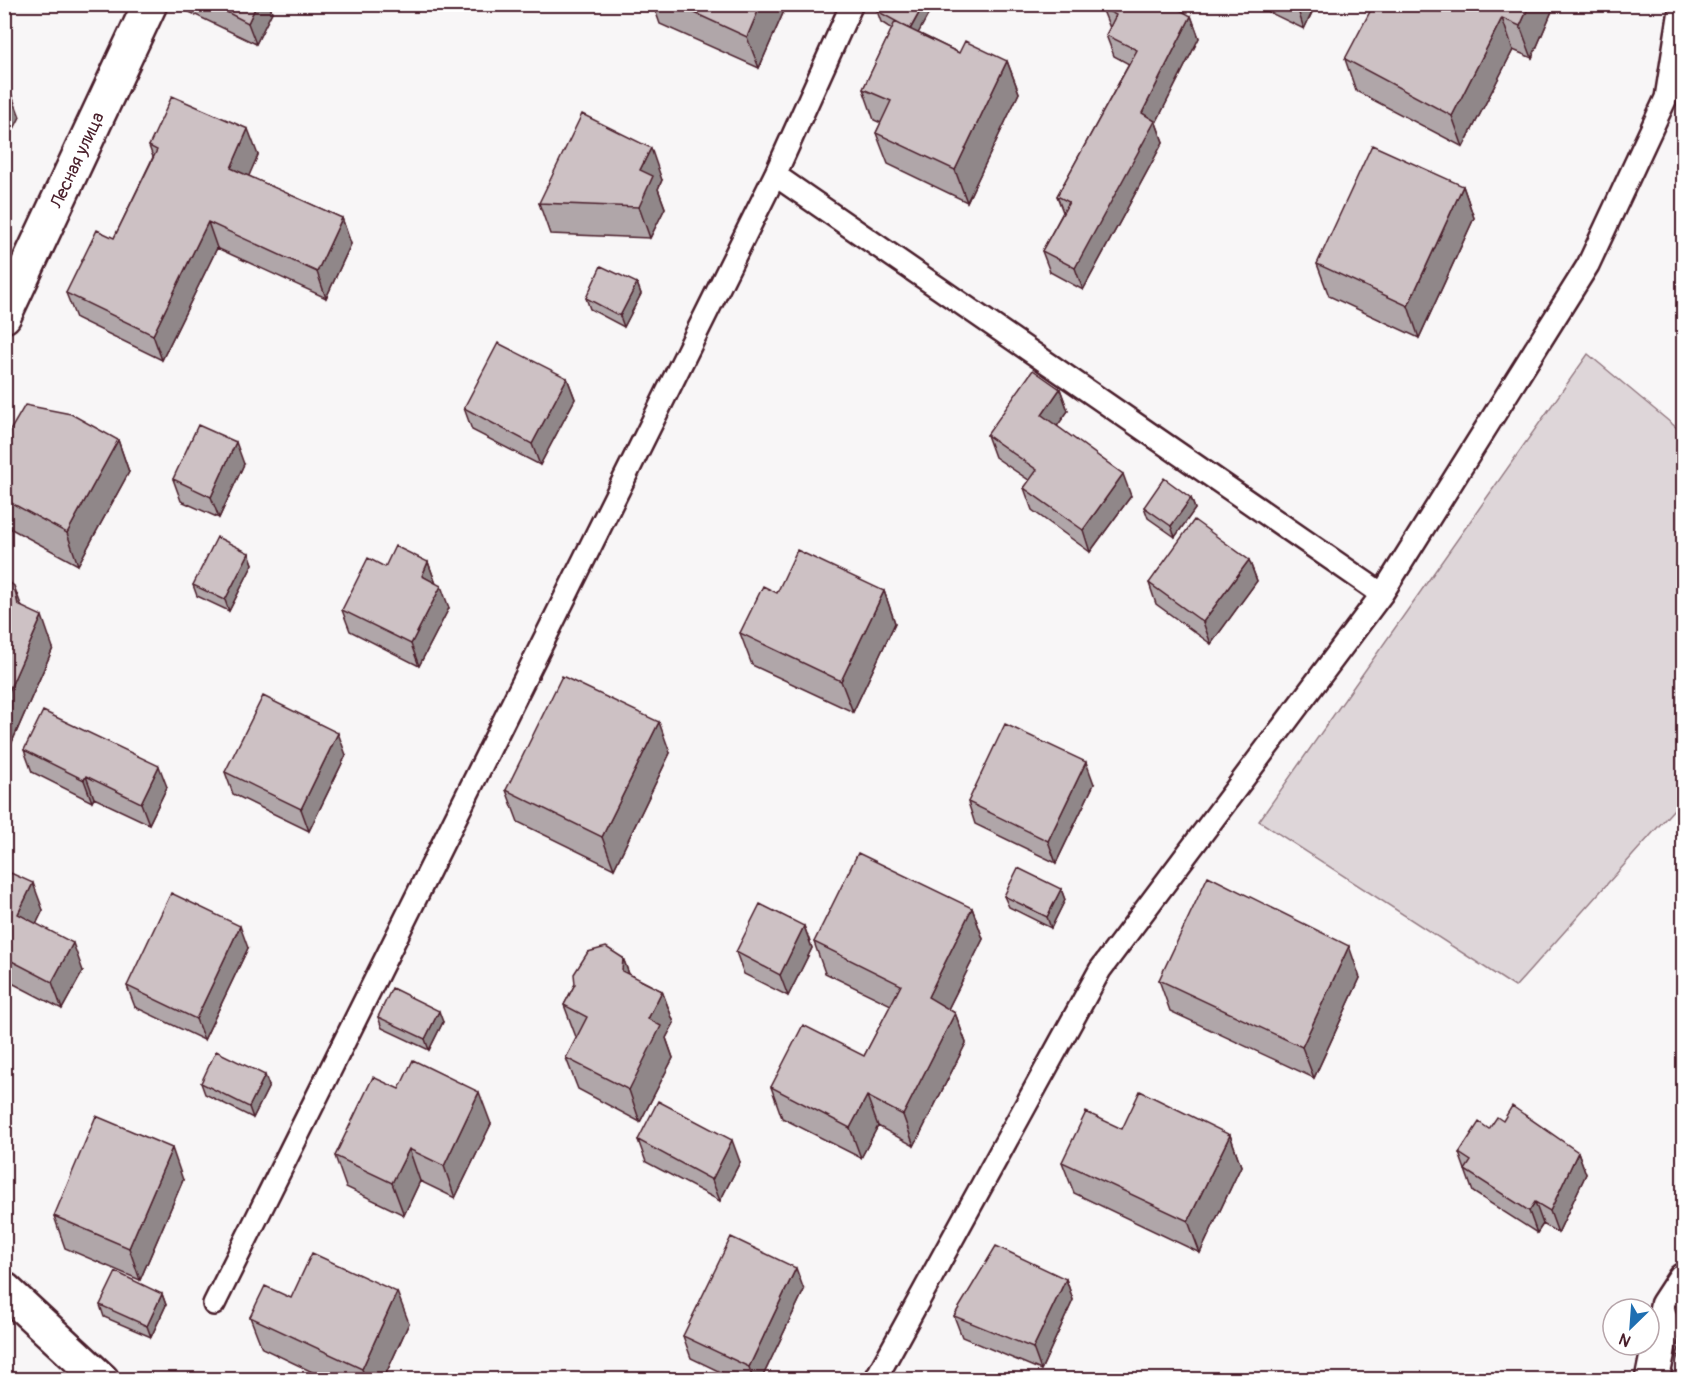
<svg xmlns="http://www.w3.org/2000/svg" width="1688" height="1384" viewBox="0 0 1688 1384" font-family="Pangolin,sans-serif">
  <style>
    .green { fill: #ded6d9; stroke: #947a82; stroke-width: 1.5 }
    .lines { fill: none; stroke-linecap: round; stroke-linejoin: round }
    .service-casing { stroke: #4a1f2b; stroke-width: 26 }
    .minor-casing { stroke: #4a1f2b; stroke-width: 38 }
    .service { stroke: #fff; stroke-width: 21 }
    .minor { stroke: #fff; stroke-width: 33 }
    .wall { fill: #b0a6a9; stroke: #4a1f2b; stroke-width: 1.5 }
    .shaded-wall { fill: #908789; stroke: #4a1f2b; stroke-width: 1.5 }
    .building { fill: #cdc1c4; stroke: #4a1f2b; stroke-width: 1.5 }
    .labels { text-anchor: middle; stroke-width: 6; stroke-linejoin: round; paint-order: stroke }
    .street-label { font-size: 18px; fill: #4a1f2b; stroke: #fff }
  </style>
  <rect width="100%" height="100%" fill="#f8f6f7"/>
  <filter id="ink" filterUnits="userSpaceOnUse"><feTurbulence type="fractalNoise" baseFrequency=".0167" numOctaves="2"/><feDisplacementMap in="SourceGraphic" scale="12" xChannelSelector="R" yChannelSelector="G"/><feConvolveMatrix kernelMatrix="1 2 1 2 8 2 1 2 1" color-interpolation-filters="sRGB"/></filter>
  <g filter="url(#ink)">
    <path class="green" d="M1588 354 1683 433V799L1515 987 1259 821Z"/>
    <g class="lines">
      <defs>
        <path id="service" d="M775 175 1382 594
          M214 1304 775 175 852 4
          M875 1380 1100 970 1382 594 1588 265 1666 98 1681 4"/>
        <path id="minor" d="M4 316 150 4
          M4 1289 102 1380
          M1652 1380 1667 1306 1684 1280"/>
      </defs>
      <use href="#service" class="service-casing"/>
      <use href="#minor" class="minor-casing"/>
      <use href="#service" class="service"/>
      <use href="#minor" class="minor"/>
    </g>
    <path class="wall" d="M180 4H269L272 12 256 44 181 8Z
      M653 4H787L759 68 660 24Z
      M1252 4H1316L1304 29Z
      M1555 4 1532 58 1513 50 1463 147 1356 91 1345 59Z
      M1102 8 1191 16 1199 38 1156 123 1163 142 1083 290 1050 272 1042 251 1063 212 1057 196 1129 64 1114 56 1106 35 1110 28Z
      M877 11 929 13 918 33 959 53 1007 61 1019 93 967 202 888 164 876 133 881 123 874 120 863 89 892 29 881 22Z
      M149 146 258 155 248 176 342 218 351 244 326 298 217 248 162 360 76 318 66 293 114 238 153 157Z
      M662 180 658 189 665 208 650 238 550 234 539 203Z
      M1463 186 1474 218 1419 338 1329 296 1317 264Z
      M637 283 641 294 624 327 590 309 586 298Z
      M567 378 575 399 540 465 472 430 464 408Z
      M1060 389 1068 411 1057 426 1131 496 1090 552 1032 510 1024 488 1030 481 995 457 987 435Z
      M118 440 129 472 78 565 4 525V441Z
      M244 464 219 518 181 501 173 479Z
      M1191 498 1195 509 1175 537 1148 518 1144 507Z
      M249 553 253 564 229 611 197 596 193 585Z
      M1249 560 1257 581 1211 644 1156 604 1149 583Z
      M428 562 436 584 449 608 419 666 350 631 342 610 385 567Z
      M4 578 22 607 53 648 12 742 4 739Z
      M884 591 895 623 853 712 752 665 740 633 777 593Z
      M24 750 167 787 149 824 94 798 92 802 32 772Z
      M670 753 614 869 518 822 506 790Z
      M346 755 309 831 233 794 225 772Z
      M1094 784 1056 863 975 824 968 802Z
      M4 870 43 910 36 924 83 971 62 1009 10 982 7 987 4 985Z
      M1061 889 1065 900 1051 928 1009 907 1004 896Z
      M972 908 983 939 948 1009 955 1013 966 1043 914 1146 878 1126 861 1158 782 1118 771 1087 864 1056 891 1005 825 973 814 942Z
      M804 926 812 948 788 996 744 974 736 952Z
      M248 948 204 1040 135 1007 127 986Z
      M623 958 629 974 662 991 674 1023 666 1038 673 1058 640 1122 578 1089 566 1058 577 1037H576L564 1005 575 984Z
      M1360 978 1314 1078 1170 1011 1159 980Z
      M378 1017 443 1022 429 1050 382 1028Z
      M201 1083 269 1086 253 1118 205 1094Z
      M399 1089 491 1124 455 1198 420 1181 404 1215 346 1187 335 1156Z
      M1503 1121 1578 1152 1586 1174 1558 1233 1543 1224 1537 1233 1473 1192 1459 1153 1489 1129Z
      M1122 1129 1230 1135 1241 1166 1200 1253 1074 1193 1062 1162Z
      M638 1140 740 1162 720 1201 646 1162Z
      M183 1180 140 1280 65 1248 54 1216Z
      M1066 1279 1073 1300 1041 1370 962 1337 954 1316Z
      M804 1290 761 1380H737L691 1358 683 1336Z
      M162 1294 166 1305 151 1337 104 1317 100 1305Z
      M291 1298 409 1323 383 1380H329L262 1348 250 1317Z
      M1683 1308V1373L1677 1355 1683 1337Z"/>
    <path class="shaded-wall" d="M257 4H269L272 12 256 44 248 23Z
      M761 4H787L759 68 747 37Z
      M924 4H926L929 13 914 41 910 30Z
      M1298 4H1316L1304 29 1297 7Z
      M1530 4H1555L1532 58 1520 26Z
      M1191 16 1199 38 1156 123 1163 142 1083 290 1075 268 1142 113Z
      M1502 18 1513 50 1463 147 1452 116Z
      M1007 61 1019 93 967 202 955 170Z
      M8 85 20 117 4 149V93Z
      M248 129 258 155 241 194 231 168Z
      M651 148 662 180 658 189 665 208 650 238 639 207 640 170Z
      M1463 186 1474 218 1419 338 1408 306Z
      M342 218 351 244 326 298 317 272Z
      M208 222 217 248 162 360 153 335Z
      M637 283 641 294 624 327 620 316Z
      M567 378 575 399 540 465 532 444Z
      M1060 389 1068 411 1050 436 1042 415Z
      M118 440 129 472 78 565 67 533Z
      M236 442 244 464 219 518 211 497Z
      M1123 474 1131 496 1090 552 1083 530Z
      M1191 498 1195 509 1175 537 1171 526Z
      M249 553 253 564 229 611 225 600Z
      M1249 560 1257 581 1211 644 1203 622Z
      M428 562 436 584 422 576Z
      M14 586 26 618 18 605Z
      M441 586 449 608 419 666 411 644Z
      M884 591 895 623 853 712 841 681Z
      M42 616 53 648 12 742 4 721V702Z
      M659 722 670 753 614 869 602 837Z
      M338 733 346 755 309 831 301 809Z
      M1086 762 1094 784 1056 863 1048 841Z
      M159 766 167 787 149 824 141 803Z
      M86 776 94 798 92 802 84 780Z
      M33 883 43 910 28 941 18 914Z
      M1061 889 1065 900 1051 928 1047 917Z
      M972 908 983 939 939 1027 928 997Z
      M240 926 248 948 204 1040 196 1019Z
      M804 926 812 948 788 996 780 975Z
      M73 943 83 971 62 1009 52 982Z
      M1349 946 1360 978 1314 1078 1302 1047Z
      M623 958 635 990 622 971Z
      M4 967 10 982 7 987 4 979Z
      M662 991 674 1023 666 1038 673 1058 640 1122 629 1090 648 1019Z
      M439 1011 443 1022 429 1050 425 1039Z
      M955 1013 966 1043 914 1146 903 1115Z
      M265 1075 269 1086 253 1118 249 1107Z
      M479 1092 491 1124 455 1198 444 1166Z
      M867 1096 878 1126 861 1158 850 1128Z
      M1230 1135 1241 1166 1200 1253 1188 1221Z
      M732 1140 740 1162 720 1201 712 1180Z
      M172 1148 183 1180 140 1280 129 1248Z
      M409 1149 420 1181 404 1215 392 1183Z
      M1578 1152 1586 1174 1558 1233 1550 1211Z
      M1535 1202 1543 1224 1537 1233 1529 1211Z
      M796 1268 804 1290 761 1380H753L749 1367Z
      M1066 1279 1073 1300 1041 1370 1033 1348Z
      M397 1292 409 1323 383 1380H366L362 1369Z
      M162 1294 166 1305 151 1337 147 1326Z"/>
    <path class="building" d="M211 4H257L248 23Z
      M675 4H761L747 37Z
      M881 4H924L910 29 877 11Z
      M1104 4H1169L1191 16 1142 113 1155 121 1075 268 1042 251 1069 202 1057 196 1137 50 1106 35 1116 15 1102 8Z
      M1374 4H1530L1520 26 1502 18 1452 116 1345 59Z
      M895 22 959 53 965 41 1007 61 955 170 876 133 891 101 863 89Z
      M4 83 8 85 4 93Z
      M172 96 248 129 231 168 342 218 317 272 208 222 153 335 66 293 97 230 114 238 157 150 149 146Z
      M582 114 651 148 640 170 653 176 639 207 539 203Z
      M1372 145 1463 186 1408 306 1317 264Z
      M601 266 637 283 620 316 586 298Z
      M498 343 567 378 532 444 464 408Z
      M1033 370 1060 389 1042 415 1123 474 1083 530 1024 488 1037 470 987 435Z
      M25 405 71 414 118 440 67 533 4 499V441Z
      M198 425 236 442 211 497 173 479Z
      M1164 478 1191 498 1171 526 1144 507Z
      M1194 520 1249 560 1203 622 1149 583Z
      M217 537 249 553 225 600 193 585Z
      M395 546 428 562 422 576 441 586 411 644 342 610 368 558 385 567Z
      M797 550 884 591 841 681 740 633 763 586 777 593Z
      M4 578 14 586 18 605 42 616 4 702Z
      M562 676 659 722 602 837 506 790Z
      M263 696 338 733 301 809 225 772Z
      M43 711 159 766 141 803 86 776 84 780 24 750Z
      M1005 724 1086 762 1048 841 968 802Z
      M858 853 972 908 928 997 955 1013 903 1115 867 1096 850 1128 771 1087 803 1025 864 1056 901 985 814 942Z
      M1018 868 1061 889 1047 917 1004 896Z
      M4 870 33 883 18 914 73 943 52 982 4 957Z
      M1208 876 1349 946 1302 1047 1159 980Z
      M171 893 240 926 196 1019 127 986Z
      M760 904 804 926 780 975 736 952Z
      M606 947 623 958 622 971 662 991 648 1019 661 1026 629 1090 566 1058 587 1017 564 1005 575 984 574 974 588 952Z
      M392 988 439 1011 425 1039 378 1017Z
      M216 1051 265 1075 249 1107 201 1083Z
      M413 1060 479 1092 444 1166 409 1149 392 1183 335 1156 373 1077 399 1089Z
      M1140 1091 1230 1135 1188 1221 1062 1162 1086 1112 1122 1129Z
      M658 1101 732 1140 712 1180 638 1140Z
      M1512 1106 1578 1152 1550 1211 1535 1202 1529 1211 1465 1170 1471 1161 1459 1153 1479 1122 1489 1129 1497 1117 1503 1121Z
      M96 1116 172 1148 129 1248 54 1216Z
      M731 1237 796 1268 749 1367 683 1336Z
      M996 1246 1066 1279 1033 1348 954 1316Z
      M312 1253 397 1292 362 1369 250 1317 265 1286 291 1298Z
      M116 1272 162 1294 147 1326 100 1305Z
      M1674 1305 1683 1308V1357L1677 1355 1683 1337Z"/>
  </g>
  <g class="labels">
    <g class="street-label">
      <text transform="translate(77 160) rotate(-65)" y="6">Лесная улица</text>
    </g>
  </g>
  <rect width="1688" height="1384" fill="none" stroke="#fff" stroke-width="24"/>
  <rect x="12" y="12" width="1664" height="1360" fill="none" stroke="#4a1f2b" stroke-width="2" filter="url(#ink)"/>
  <g transform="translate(1631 1327) rotate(205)"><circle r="28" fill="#ffffff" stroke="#b7a5aa" stroke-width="1.5"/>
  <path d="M0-4.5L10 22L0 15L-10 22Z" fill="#1f6fb2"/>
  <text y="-9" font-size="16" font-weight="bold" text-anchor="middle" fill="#4a1f2b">N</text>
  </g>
</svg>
